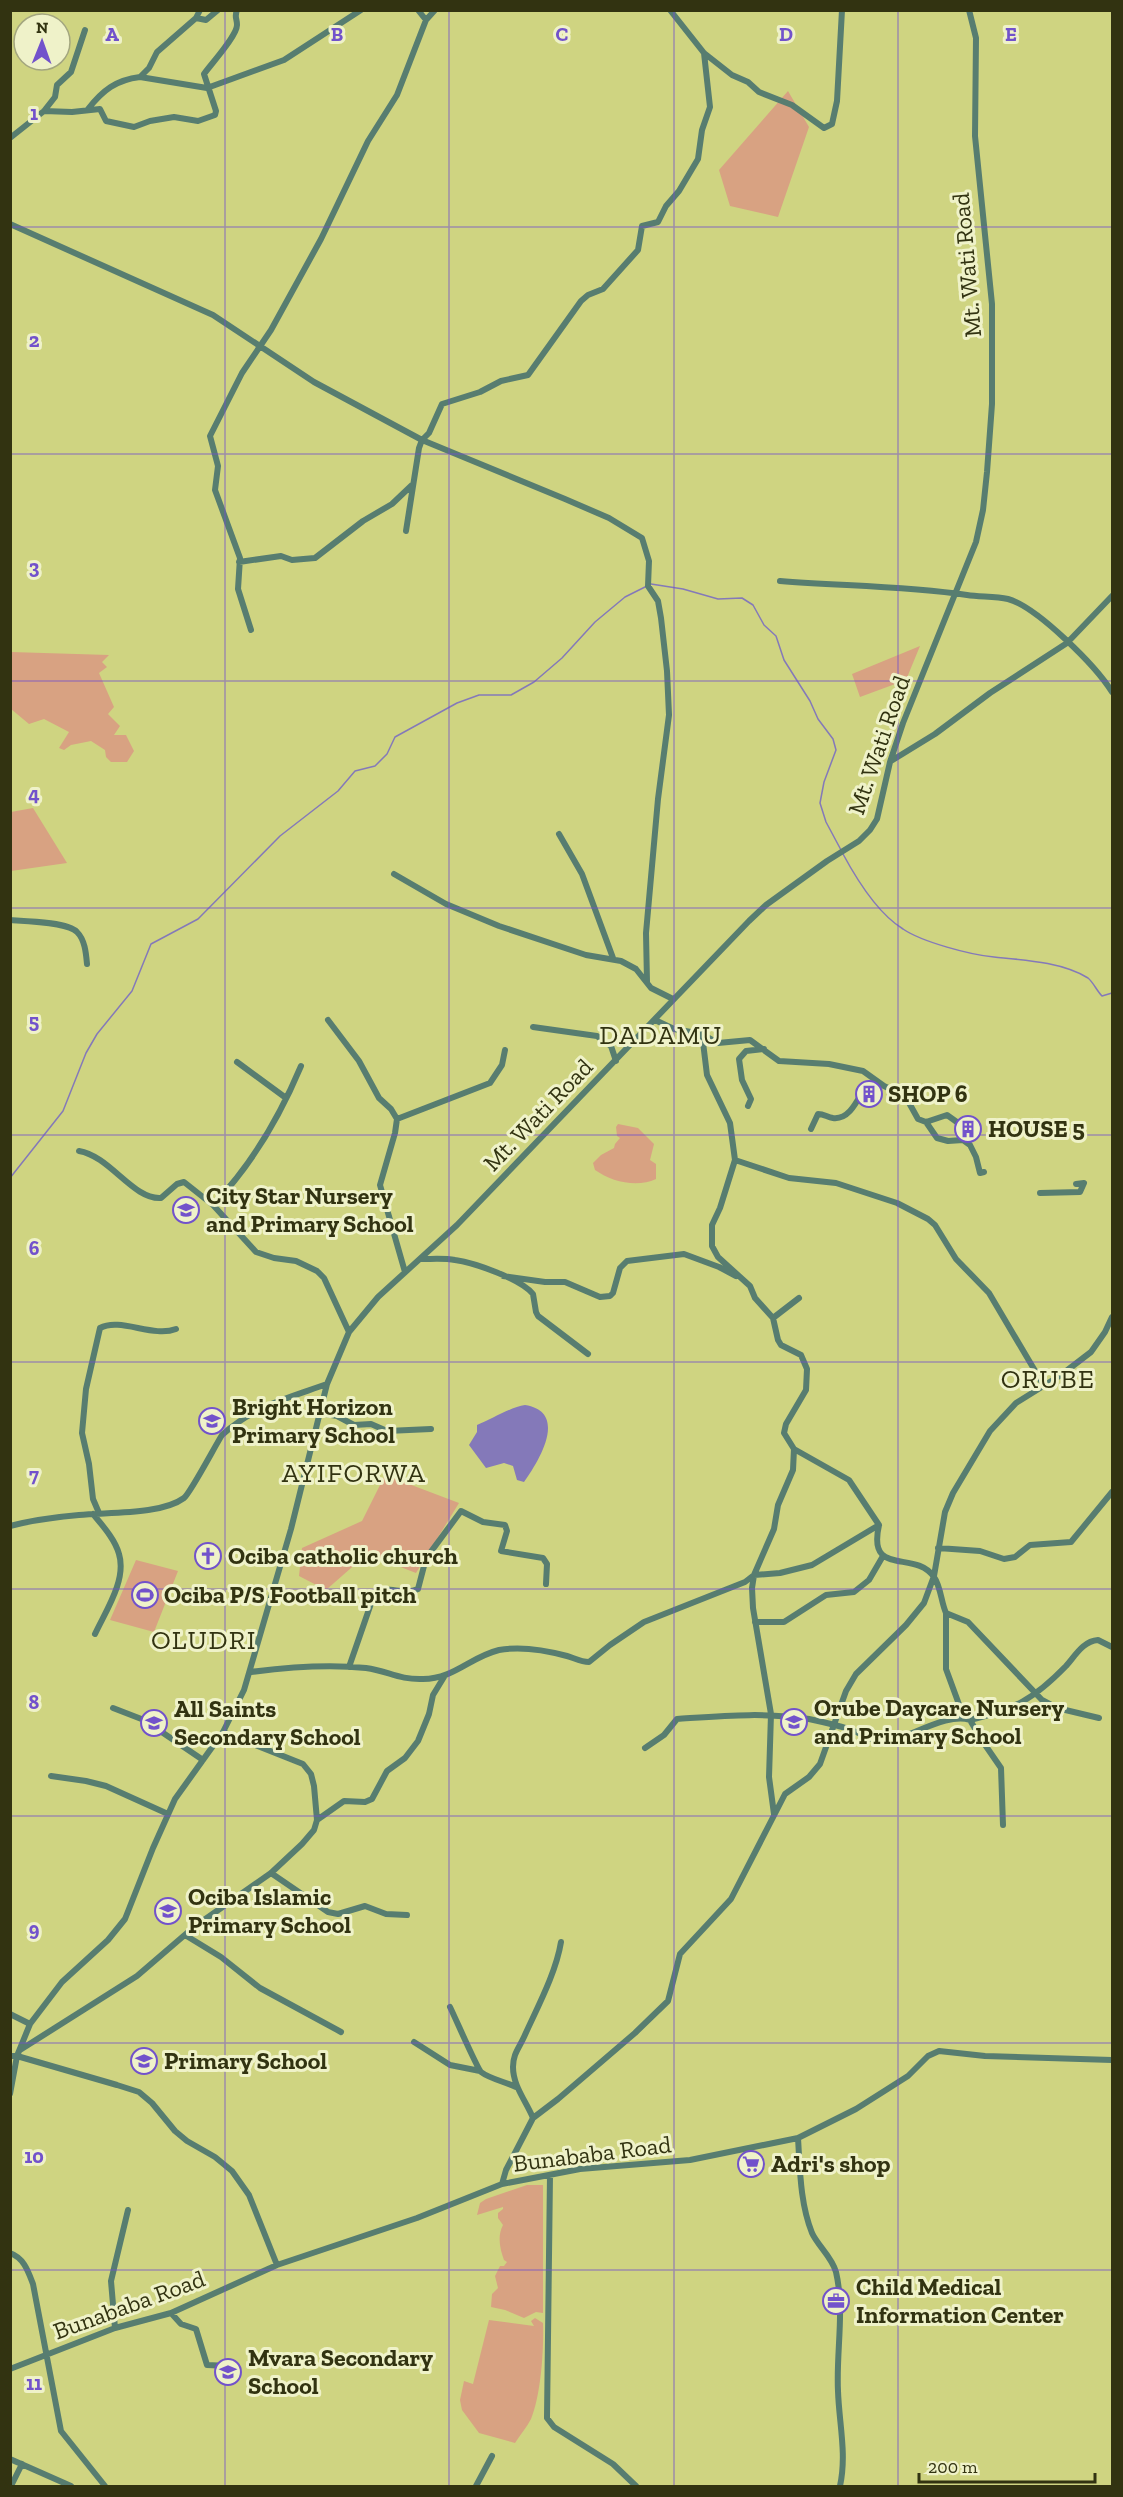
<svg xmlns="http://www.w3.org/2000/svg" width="1123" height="2497" viewBox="0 0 1123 2497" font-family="'Zilla Slab',serif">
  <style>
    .green { fill: #d8a282 }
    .water { fill: #8479b9 }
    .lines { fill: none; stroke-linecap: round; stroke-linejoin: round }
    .stream { stroke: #8479b9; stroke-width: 1.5 }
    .street { stroke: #577d70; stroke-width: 6 }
    .grid { fill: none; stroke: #7252cb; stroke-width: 1.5; stroke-opacity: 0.55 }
    .labels { text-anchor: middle; stroke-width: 6; stroke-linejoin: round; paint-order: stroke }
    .street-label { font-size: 24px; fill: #323311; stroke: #eff2c9 }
    .poi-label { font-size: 24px; font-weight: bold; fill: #323311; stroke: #eff2c9; text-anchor: start }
    .quarter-label { font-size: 27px; letter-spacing: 1.5px; fill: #323311; stroke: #eff2c9 }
    .grid-label { font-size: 20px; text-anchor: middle; font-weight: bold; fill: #7252cb; stroke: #eff2c9; stroke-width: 6; stroke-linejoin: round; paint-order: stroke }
  </style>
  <rect width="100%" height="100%" fill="#cfd481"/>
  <path class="green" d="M788 91 809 127 778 217 730 206 719 170Z
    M920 646 906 680 860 697 852 674Z
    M11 652 109 655 102 662 107 667 99 673 114 707 108 714 120 726 114 735H126L134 751 127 762H111L106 757 105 750 91 741 71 745 64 750 59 748 69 732 44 719 29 724 11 709Z
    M33 808 67 863 11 871V812Z
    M618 1124 638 1128 654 1144 650 1160 656 1164V1179C637 1188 612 1182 595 1170L593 1163 601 1155 614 1148 615 1144 620 1138 617 1136 616 1127Z
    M385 1475 459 1503 416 1573 367 1554 326 1590 299 1576 302 1548 362 1521Z
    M136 1560 178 1571 154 1632 110 1620Z
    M527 2185H543V2313L536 2312 524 2318 505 2310 491 2307 492 2294 498 2288 495 2276 500 2266H504L507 2262 504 2260C500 2249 497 2236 503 2225L498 2218V2213L503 2209V2207L477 2215 480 2203 486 2199Z
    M535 2318 543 2323C544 2349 541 2395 531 2419 527 2427 520 2435 515 2443L479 2433 462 2410 460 2400 464 2381 473 2384 489 2320 534 2326 531 2321Z"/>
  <path class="water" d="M525 1405C569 1412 539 1461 524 1482L517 1480 513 1466 504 1463 486 1468 469 1445 477 1432V1425C492 1419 511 1407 525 1405Z"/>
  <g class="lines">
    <path class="stream" d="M651 584 683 589 718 599 742 598 753 605 764 625 776 636 784 660 810 701 818 719 833 739 836 750 824 782 820 803 826 822 841 850
      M843 854C857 880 877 913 903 929 922 942 971 955 994 957 1024 960 1062 962 1088 978 1093 982 1097 991 1102 996L1112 993
      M10 1178 63 1111 86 1053 97 1034 132 991 151 944 198 919 280 836 338 791 355 771 375 766 387 754 395 737 457 703 479 695H511L534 682 562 658 595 622 625 597 647 586"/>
    <path class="street" d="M418 10 426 20
      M670 10 704 53 732 75 748 82 759 92 792 105 824 128 832 124 837 101 842 10
      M196 18 206 20 218 10
      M140 77 149 68 157 52 196 18 200 10
      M88 109C103 90 116 80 140 77L207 88 284 60 361 10
      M44 111 72 112 100 109 106 121 134 127 150 121 174 117 198 121 215 115 216 111 204 74C211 64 237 36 237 25 237 18 234 17 237 10
      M10 138 44 111 55 97 57 85 71 72 85 30
      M10 224 213 315 314 382 422 440 565 499 609 518 642 538 649 561 648 586 658 601 661 618 667 671 669 715 658 799 646 933 647 982
      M406 531 419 448 422 440 429 433 442 404 480 392 501 381 528 375 581 301 588 295 603 289 638 250 642 226 658 222 666 206 679 191 698 159 702 130 710 107 704 53
      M239 562 281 556 292 560 315 558 363 521 392 504 412 485
      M780 581C842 586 905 586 967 595 980 597 995 596 1008 599 1037 607 1096 666 1112 692
      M251 630 238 589 240 558 215 490 218 466 210 436 242 373 271 330 321 239 368 141 397 95 426 20 435 10
      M891 761 935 734 990 693 1067 643 1112 596
      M559 834 582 874 613 958
      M394 874 446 904 499 926 586 955 621 961 636 969 651 988 673 999
      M10 920C25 921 68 922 77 932 85 940 86 953 87 964
      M328 1020 359 1061 379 1098 391 1109 397 1119 395 1133 380 1185 405 1272
      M655 1020 674 1029 702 1034 707 1075 730 1123 735 1160 720 1208 712 1225V1246L718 1257 750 1286 755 1298 773 1318 778 1340 781 1345 801 1355 807 1369 806 1390 786 1424 784 1433 794 1449 793 1470 778 1505 774 1529 754 1575 752 1588 753 1608 771 1714 769 1777 774 1814
      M533 1027 597 1036 611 1046 616 1061
      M702 1034 718 1043 750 1040 779 1061 829 1064 863 1071 884 1086 912 1099 919 1100 923 1098
      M237 1062 286 1098
      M903 1097 908 1101 918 1119 926 1122 947 1115 961 1125
      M748 1106 751 1099 742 1080 739 1059 746 1051 764 1049
      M397 1119 490 1083 502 1065 505 1050
      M926 1122 937 1138 948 1141 963 1140 970 1145 976 1157 980 1173 984 1172
      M811 1129 818 1114C824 1114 827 1117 833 1118 849 1120 857 1101 864 1089L878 1090
      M79 1151C110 1156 133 1200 161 1198L177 1184 184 1182 213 1205 256 1252 274 1258 296 1261 317 1271 324 1278 349 1332
      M735 1160 789 1178 836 1183 897 1203 928 1219 935 1225 956 1259 989 1293 1044 1386
      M1040 1193 1080 1192 1084 1183 1076 1184
      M213 1205C250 1167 280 1116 301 1066
      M422 1259C433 1259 445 1258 455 1260 475 1263 521 1279 533 1294L536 1312 538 1316 588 1354
      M503 1276 545 1282H565L600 1297 610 1296 613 1293 620 1268 627 1261 684 1254 719 1267 736 1276
      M773 1318 799 1298
      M320 1413 337 1416 354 1425 371 1424 387 1431 431 1429
      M794 1449 849 1480 879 1525C867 1578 915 1549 934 1577 941 1587 941 1602 946 1613L968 1622 1042 1700 1057 1708 1099 1718
      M99 1513 93 1499 89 1464 82 1433 86 1389 100 1328C120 1317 153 1338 176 1329
      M93 1514C102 1525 115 1539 119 1554 127 1580 105 1612 95 1634
      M10 1526C33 1520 56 1517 79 1515 108 1512 161 1515 184 1498 191 1492 215 1446 222 1435 254 1406 288 1398 327 1384
      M938 1548 980 1551 1004 1559 1015 1557 1030 1545 1071 1542 1112 1492
      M946 1613V1669L964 1718
      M755 1622H784L826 1595 854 1592 869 1580 883 1556
      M349 1667 375 1592C388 1585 404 1596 418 1589L424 1566 430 1553 461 1511 483 1522 505 1525 507 1531 501 1551 543 1558 547 1564 546 1584
      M251 1672C289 1667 328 1664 366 1668 388 1671 399 1680 423 1679 454 1679 470 1657 499 1650 521 1646 545 1650 567 1656 574 1658 581 1662 589 1662L610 1645 644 1622 745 1582 754 1575 780 1573 812 1565 879 1525
      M113 1708 144 1720 203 1760
      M970 1720 981 1739 1001 1768 1003 1825
      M645 1748 664 1735 677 1719C722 1716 764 1712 809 1719 823 1722 836 1725 849 1729 861 1733 875 1744 888 1741 911 1737 948 1712 970 1720 1015 1709 1034 1699 1066 1666 1075 1656 1083 1641 1098 1640L1112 1647
      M51 1776 86 1781 106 1786 168 1814
      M317 1820 344 1801 365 1802 372 1799 387 1771 405 1758 418 1741 429 1714 433 1695 444 1677
      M271 1873 328 1912 338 1914 365 1906 386 1914 407 1915
      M185 1935 221 1957 260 1988 341 2032
      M450 2007C455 2017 477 2068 481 2072 490 2079 506 2082 516 2087
      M10 2014 30 2024
      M414 2042 450 2065 480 2071
      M20 2050 137 1976 194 1927 271 1873 302 1844 314 1830 317 1820 314 1786 311 1774 303 1764 223 1732
      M10 2056H17L117 2085 139 2092 152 2103 175 2131 187 2141 215 2157 232 2171 249 2195 277 2265
      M10 2094 17 2056 30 2024 62 1982 108 1940 125 1919 153 1848 175 1799 223 1732 244 1690 291 1529 327 1384 349 1332 378 1297 457 1225 749 921 766 905 827 861 859 841 870 830 877 819 890 762 903 723 976 542 983 510 987 472 992 404V304L975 136 976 38 969 10
      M533 2118C526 2101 513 2086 513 2067 513 2054 519 2048 524 2037 537 2008 556 1973 561 1942
      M798 2138C800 2169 800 2203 812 2233 818 2246 832 2257 836 2272 845 2311 836 2351 838 2391 839 2423 847 2454 840 2486
      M550 2175 547 2418 554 2427 613 2464 636 2486
      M502 2184 506 2170 533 2118 558 2099 635 2033 668 2001 680 1954 731 1899 785 1794 809 1777 820 1764 846 1691 856 1674 906 1625 924 1603 934 1576 945 1512 953 1493 990 1431 1016 1403 1061 1375 1091 1352 1105 1332 1112 1317
      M10 2253C24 2258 28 2271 33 2284L61 2431 105 2486
      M171 2313 181 2324 196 2329 207 2365 229 2366
      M115 2328 111 2281 128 2210
      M10 2369 115 2328 171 2313 277 2265 417 2218 502 2184 580 2169 690 2160 798 2138 856 2109 908 2076 928 2056 939 2051 985 2056 1112 2060
      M10 2459 71 2486
      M11 2486 22 2464
      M476 2486 492 2456"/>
  </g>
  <path class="grid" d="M225 10V2486M449 10V2486M674 10V2486M898 10V2486M10 227H1112M10 454H1112M10 681H1112M10 908H1112M10 1135H1112M10 1362H1112M10 1589H1112M10 1816H1112M10 2043H1112M10 2270H1112"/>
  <defs>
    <symbol id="building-ring" viewBox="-11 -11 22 22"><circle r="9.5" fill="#eff2c9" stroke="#7252cb" stroke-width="1.5"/><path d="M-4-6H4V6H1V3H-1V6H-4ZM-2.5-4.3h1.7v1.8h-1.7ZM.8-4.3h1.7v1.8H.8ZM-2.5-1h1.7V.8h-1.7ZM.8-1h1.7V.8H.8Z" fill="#7252cb"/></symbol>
    <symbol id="school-ring" viewBox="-11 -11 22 22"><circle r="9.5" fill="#eff2c9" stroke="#7252cb" stroke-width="1.5"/><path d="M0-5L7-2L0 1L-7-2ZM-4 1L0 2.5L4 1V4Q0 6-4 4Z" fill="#7252cb"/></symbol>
    <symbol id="church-ring" viewBox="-11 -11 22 22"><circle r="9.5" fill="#eff2c9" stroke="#7252cb" stroke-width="1.5"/><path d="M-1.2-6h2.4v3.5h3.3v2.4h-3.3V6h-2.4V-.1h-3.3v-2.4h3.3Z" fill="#7252cb"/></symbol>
    <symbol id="stadium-ring" viewBox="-11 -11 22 22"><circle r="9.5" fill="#eff2c9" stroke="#7252cb" stroke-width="1.5"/><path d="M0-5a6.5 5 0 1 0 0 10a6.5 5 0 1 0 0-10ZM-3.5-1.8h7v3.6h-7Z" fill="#7252cb"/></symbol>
    <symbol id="supermarket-ring" viewBox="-11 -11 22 22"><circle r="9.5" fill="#eff2c9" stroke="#7252cb" stroke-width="1.5"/><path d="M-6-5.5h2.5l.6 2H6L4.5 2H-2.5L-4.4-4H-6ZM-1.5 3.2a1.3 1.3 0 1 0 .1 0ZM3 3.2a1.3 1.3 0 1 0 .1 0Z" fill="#7252cb"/></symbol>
    <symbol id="office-ring" viewBox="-11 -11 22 22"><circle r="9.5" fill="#eff2c9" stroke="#7252cb" stroke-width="1.5"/><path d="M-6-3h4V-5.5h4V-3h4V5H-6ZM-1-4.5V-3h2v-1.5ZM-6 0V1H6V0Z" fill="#7252cb"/></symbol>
  </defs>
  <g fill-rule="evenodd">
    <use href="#building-ring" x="854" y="1079" width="30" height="30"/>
    <use href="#building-ring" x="953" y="1114" width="30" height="30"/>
    <use href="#school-ring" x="171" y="1195" width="30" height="30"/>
    <use href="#school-ring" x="197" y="1406" width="30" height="30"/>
    <use href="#church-ring" x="193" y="1541" width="30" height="30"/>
    <use href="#stadium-ring" x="130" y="1580" width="30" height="30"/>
    <use href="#school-ring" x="779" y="1707" width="30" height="30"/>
    <use href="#school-ring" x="139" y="1708" width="30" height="30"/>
    <use href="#school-ring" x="153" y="1896" width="30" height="30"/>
    <use href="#school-ring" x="129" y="2046" width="30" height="30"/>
    <use href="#supermarket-ring" x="736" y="2149" width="30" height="30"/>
    <use href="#office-ring" x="821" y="2286" width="30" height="30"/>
    <use href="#school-ring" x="213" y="2357" width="30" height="30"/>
  </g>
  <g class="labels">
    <g class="street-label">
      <text transform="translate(967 265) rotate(-95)" y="8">Mt. Wati Road</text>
      <text transform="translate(879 745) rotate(-71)" y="8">Mt. Wati Road</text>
      <text transform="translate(538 1115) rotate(-46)" y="8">Mt. Wati Road</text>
      <text transform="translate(592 2154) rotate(-7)" y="8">Bunababa Road</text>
      <text transform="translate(129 2305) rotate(-20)" y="8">Bunababa Road</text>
    </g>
    <g class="poi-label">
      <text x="888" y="1102">SHOP 6</text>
      <text x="988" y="1137">HOUSE 5</text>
      <text x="206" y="1204">City Star Nursery<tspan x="206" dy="28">and Primary School</tspan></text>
      <text x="232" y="1415">Bright Horizon<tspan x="232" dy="28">Primary School</tspan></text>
      <text x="228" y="1564">Ociba catholic church</text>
      <text x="164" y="1603">Ociba P/S Football pitch</text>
      <text x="814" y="1716">Orube Daycare Nursery<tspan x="814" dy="28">and Primary School</tspan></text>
      <text x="174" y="1717">All Saints<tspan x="174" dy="28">Secondary School</tspan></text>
      <text x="188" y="1905">Ociba Islamic<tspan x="188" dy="28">Primary School</tspan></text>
      <text x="164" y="2069">Primary School</text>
      <text x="771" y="2172">Adri's shop</text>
      <text x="856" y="2295">Child Medical<tspan x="856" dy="28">Information Center</tspan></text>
      <text x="248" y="2366">Mvara Secondary<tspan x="248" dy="28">School</tspan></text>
    </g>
    <g class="quarter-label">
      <text x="661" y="1044">DADAMU</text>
      <text x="1048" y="1388">ORUBE</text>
      <text x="354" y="1482">AYIFORWA</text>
      <text x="204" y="1649">OLUDRI</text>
    </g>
  </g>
  <g class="grid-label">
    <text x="112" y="41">A</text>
    <text x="337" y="41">B</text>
    <text x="562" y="41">C</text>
    <text x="786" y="41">D</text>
    <text x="1011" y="41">E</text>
    <text x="34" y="120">1</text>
    <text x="34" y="347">2</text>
    <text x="34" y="574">3</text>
    <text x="34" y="801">4</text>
    <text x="34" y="1028">5</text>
    <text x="34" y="1255">6</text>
    <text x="34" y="1482">7</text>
    <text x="34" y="1709">8</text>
    <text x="34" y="1936">9</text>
    <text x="34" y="2163">10</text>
    <text x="34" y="2390">11</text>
  </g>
  <rect width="1123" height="2497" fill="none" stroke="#323311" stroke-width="24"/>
  <g transform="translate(42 42) rotate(1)"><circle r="28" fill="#eff2c9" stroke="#a3a67f" stroke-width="1.5"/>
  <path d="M0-4.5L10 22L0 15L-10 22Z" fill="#7252cb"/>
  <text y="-9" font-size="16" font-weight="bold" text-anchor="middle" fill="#323311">N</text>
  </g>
  <path d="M919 2473v9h176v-9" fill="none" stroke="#323311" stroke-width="3"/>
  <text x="928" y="2473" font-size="18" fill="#323311" stroke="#eff2c9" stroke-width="4.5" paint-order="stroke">200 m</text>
</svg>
